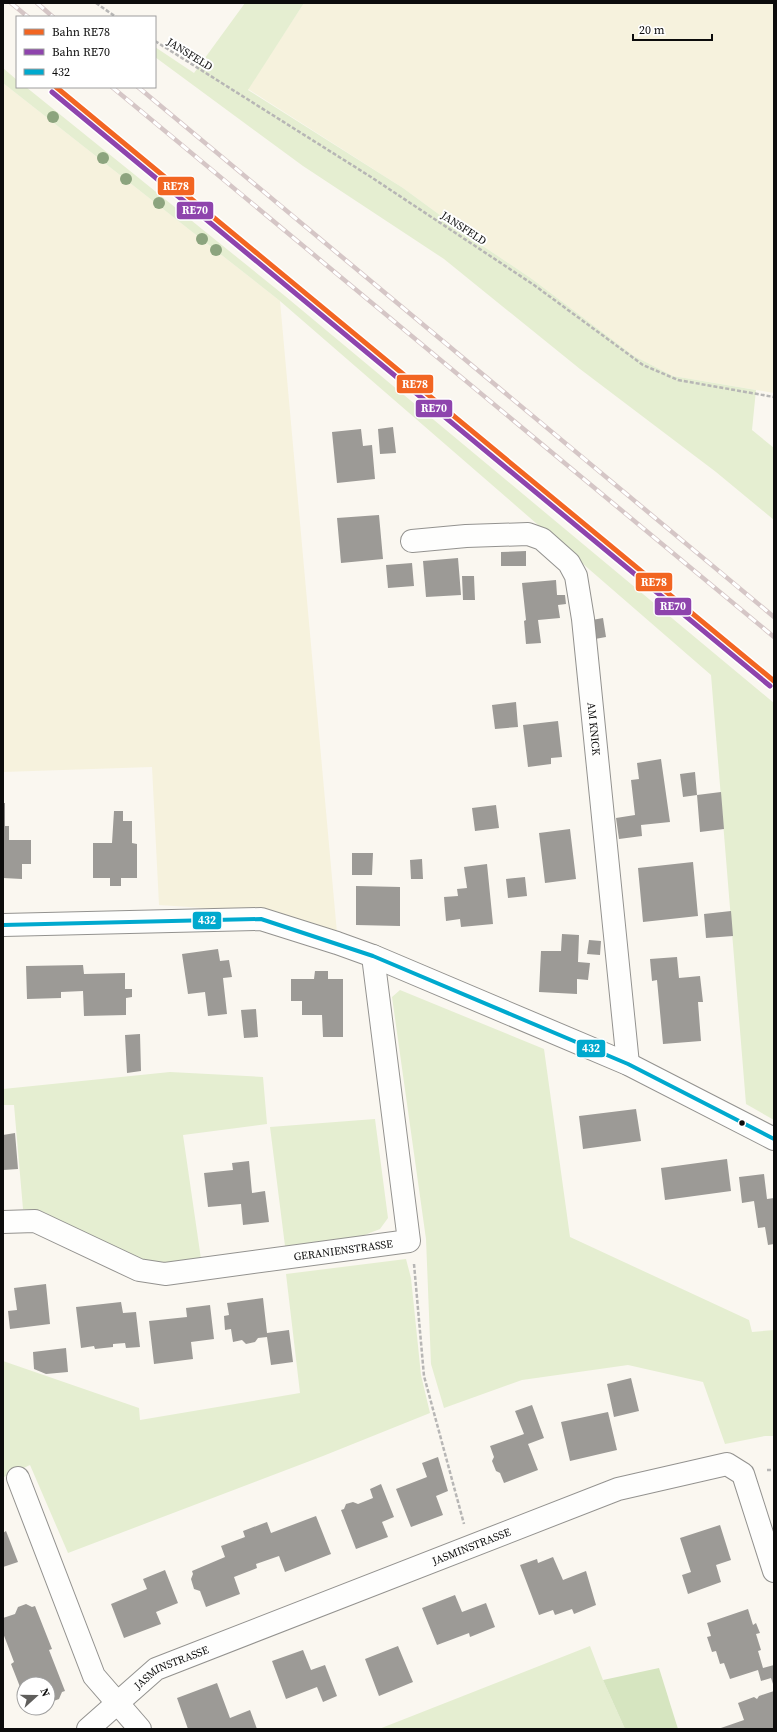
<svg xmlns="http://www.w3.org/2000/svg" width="777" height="1732" viewBox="0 0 777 1732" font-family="'Source Serif 4',serif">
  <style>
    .farmland { fill: #f6f2dd }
    .green { fill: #e5eed1 }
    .forest { fill: #d6e5c0 }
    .building { fill: #9c9a96 }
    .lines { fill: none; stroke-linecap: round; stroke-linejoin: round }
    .minor-casing { stroke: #93928f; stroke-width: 24 }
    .path { stroke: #b7b6b5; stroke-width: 2.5; stroke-dasharray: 4 2; stroke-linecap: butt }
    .minor { stroke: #fefefd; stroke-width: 22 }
    .rail-casing { stroke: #d5c6c6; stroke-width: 4.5 }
    .rail { stroke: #fff; stroke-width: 3; stroke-dasharray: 9; stroke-linecap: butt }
    .bus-1-casing { stroke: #fff; stroke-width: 7 }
    .bus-1 { stroke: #00a9ce; stroke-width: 4 }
    .rail-1-casing { stroke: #fff; stroke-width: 8 }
    .rail-2-casing { stroke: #fff; stroke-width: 8 }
    .rail-1 { stroke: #f26522; stroke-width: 5 }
    .rail-2 { stroke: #8e44ad; stroke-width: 5 }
    .tree { fill: #8ca47e }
    .bus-dot { fill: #0c0c0c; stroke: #fff; stroke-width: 1.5 }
    .labels { text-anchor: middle; stroke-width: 4; stroke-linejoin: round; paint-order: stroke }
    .street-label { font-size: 11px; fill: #0c0c0c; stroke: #fff }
    .line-badge { stroke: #fff; stroke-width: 1.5 }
    .badge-label { font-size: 11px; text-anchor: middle; font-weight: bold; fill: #fff }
  </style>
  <rect width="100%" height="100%" fill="#faf7f0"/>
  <path class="farmland" d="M304 3H774V393L673 376 634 356 532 279 474 240 403 188 248 89Z
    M3 83 280 301 337 933 263 912 159 905 152 767 3 772Z"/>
  <path class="green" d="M245 3H304L248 90 403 188 474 240 532 279 634 356 673 376 756 390 752 430 774 448V520L716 472 580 369 444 259 303 166 155 57V47L194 73Z
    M3 68 17 80V87H26L285 296 774 703V1120L746 1104 711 675 280 301 3 83Z
    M400 990 544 1049 570 1237 749 1320 752 1332 774 1330V1436H765L725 1444 703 1382 628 1365 522 1380 444 1408 431 1364 426 1239 392 997Z
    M170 1072 263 1077 267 1124 183 1135 201 1259 148 1264 41 1211 23 1209 14 1105H3V1089Z
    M375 1119 388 1218 380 1229 362 1236 285 1246 270 1127Z
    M406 1259 411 1278 421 1375 430 1413 323 1456 68 1553 30 1465 4 1477 3 1361 139 1408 140 1420 300 1393 286 1274Z
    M590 1646 603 1680 625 1729H379Z"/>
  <path class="forest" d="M659 1668 678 1729H625L603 1680Z"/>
  <path class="building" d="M393 427 396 453 380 454 378 429Z
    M361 429 363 446 372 445 375 479 337 483 332 432Z
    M379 515 383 559 341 563 337 518Z
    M526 551V566H501V552Z
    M458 558 461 595 426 597 423 561Z
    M412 563 414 586 388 588 386 565Z
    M462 576H474L475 600H463Z
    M556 580 557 595H565L566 604 558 605 560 618 538 620 541 643 526 644 524 621 526 620 522 583Z
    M603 618 606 637 595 639 592 620Z
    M516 702 518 727 495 729 492 705Z
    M558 721 562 757 551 758V764L528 767 523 725Z
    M661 759 670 822 641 825 642 836 619 839 616 818 635 815 631 780 639 779 637 763Z
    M695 772 697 795 721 792 724 829 700 832 697 795 683 797 680 774Z
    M3 803H5V826H9V840H31V864H22V879L3 878Z
    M496 805 499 828 475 831 472 808Z
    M114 811H123V821H132V843L137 844V878H121V886H110V878H93V843H112Z
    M570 829 576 879 545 883 539 833Z
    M352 853H373L372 875H352Z
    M422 859 423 879H411L410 860Z
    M693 862 698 916 643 922 638 868Z
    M487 864 493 924 461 927 460 919 446 921 444 897 458 896 457 889 467 888 464 867Z
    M525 877 527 896 508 898 506 879Z
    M356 886 400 887V926L356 925Z
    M731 911 733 936 706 938 704 914Z
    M562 934 579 935 578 962 590 963 588 980 577 979V994L539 992 541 951H561Z
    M589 940 601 941 600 955 587 954Z
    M218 949 220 961 229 960 232 977 223 978 227 1014 208 1016 205 992 188 994 182 954Z
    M677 957 679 978 700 976 703 1002H698L701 1041 663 1044 657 980 652 981 650 959Z
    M83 965 84 974 125 973V989H132V997L126 998V1015L84 1016 83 991 61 992V998L27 999 26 966Z
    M315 971H328V979H343V1037H323L322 1015H302V1001H291V979H314Z
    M256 1009 258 1037 244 1038 241 1010Z
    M140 1034 141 1071 127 1073 125 1035Z
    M636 1109 641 1141 583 1149 579 1116Z
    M15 1133 18 1169 3 1170V1135Z
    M727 1159 731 1191 665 1200 661 1168Z
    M249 1161 252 1193 265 1191 269 1222 243 1225 241 1204 208 1207 204 1173 233 1170 232 1163Z
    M764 1174 767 1199 774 1198V1244L768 1245 765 1227 758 1228 754 1201 742 1203 739 1177Z
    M46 1284 50 1324 10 1329 8 1311 17 1310 14 1288Z
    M263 1298 267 1333 289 1330 293 1362 271 1365 267 1337 258 1338 255 1342 246 1344 242 1340 233 1342 231 1329 225 1330 224 1316 229 1315 227 1303Z
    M121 1302 123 1313 136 1312 140 1347 126 1348 125 1343 113 1344V1347L95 1349 94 1346 81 1348 76 1307Z
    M210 1305 214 1339 191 1342 193 1359 154 1364 149 1321 187 1317 186 1308Z
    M66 1348 68 1372 46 1374 34 1369 33 1352Z
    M631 1378 639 1411 614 1417 607 1384Z
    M532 1405 544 1438 528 1444 538 1470 504 1483 500 1473 496 1471 492 1461 494 1457 490 1446 524 1434 515 1411Z
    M608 1412 617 1450 570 1461 561 1422Z
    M438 1457 448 1491 436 1496 443 1515 411 1527 396 1489 427 1477 422 1463Z
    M381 1484 394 1517 382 1522 388 1537 356 1549 341 1510 344 1509 346 1504 353 1502 358 1504 373 1498 370 1489Z
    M316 1516 331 1554 285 1572 279 1556 256 1564 257 1568 234 1577 240 1594 206 1607 200 1591 194 1589 191 1579 193 1574 192 1571 225 1557 221 1546 245 1537 243 1531 267 1522 271 1533Z
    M720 1525 731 1560 716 1565 721 1582 688 1594 682 1575 691 1572 680 1538Z
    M6 1531 18 1562 3 1567V1533Z
    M553 1557 563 1580 586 1571 596 1605 574 1614 572 1609 555 1615 553 1610 539 1615 520 1565 537 1559 538 1563Z
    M165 1570 178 1603 156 1612 161 1624 124 1638 111 1604 147 1589 143 1579Z
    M455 1595 462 1612 486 1603 495 1627 470 1637 469 1633 437 1645 422 1608Z
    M26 1604 32 1607 35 1606 52 1649 49 1650 65 1691 62 1692 59 1699 51 1702 48 1701V1684H24V1697L11 1664 14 1662 3 1633V1618L15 1614 18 1607Z
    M748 1609 753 1625 756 1623 760 1633 756 1634 761 1650 758 1651 763 1668 774 1665V1687L771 1678 761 1681 758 1670 730 1679 724 1663 720 1664 716 1651 712 1652 707 1637 711 1636 707 1623Z
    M398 1646 413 1682 379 1696 365 1659Z
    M303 1650 311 1670 325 1665 337 1696 323 1702 317 1687 286 1699 272 1661Z
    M217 1683 230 1718 250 1710 257 1729H188L177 1698Z
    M774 1691V1729H718L744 1720 738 1703 754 1697 757 1699 759 1696Z"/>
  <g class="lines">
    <defs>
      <g id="minor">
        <path id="s1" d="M412 541 466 536 528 534 542 539 569 563 576 576 583 619 628 1064"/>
        <path d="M3 925 261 919 337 943 373 956 628 1064 774 1139"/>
        <path id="s2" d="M3 1222 35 1221 139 1270 165 1274 409 1241 373 956"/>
        <path d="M18 1478 94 1676 140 1729"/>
        <path id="s3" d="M88 1729 156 1669 618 1489 727 1464 743 1474 774 1571"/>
      </g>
    </defs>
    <use href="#minor" class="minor-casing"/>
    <path class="path" d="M96 3 116 17
      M155 41 371 177 534 285 643 365 678 380 774 397
      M414 1264 424 1376 464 1524
      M767 1470H774"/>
    <use href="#minor" class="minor"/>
    <defs>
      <path id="rail" d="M11 3 28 17
        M37 3 53 17
        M112 87 774 637
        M138 87 774 617"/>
    </defs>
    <use href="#rail" class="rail-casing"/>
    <use href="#rail" class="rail"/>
    <defs>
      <path id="bus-1" d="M3 925 261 919 373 956 628 1064 774 1139"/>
    </defs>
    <use href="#bus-1" class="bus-1-casing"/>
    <use href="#bus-1" class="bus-1"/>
    <defs>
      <path id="rail-1" d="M56 87 774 681"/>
      <path id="rail-2" d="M52 92 770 686"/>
    </defs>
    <use href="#rail-1" class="rail-1-casing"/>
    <use href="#rail-2" class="rail-2-casing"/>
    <use href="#rail-1" class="rail-1"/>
    <use href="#rail-2" class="rail-2"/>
  </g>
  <g class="tree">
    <circle cx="53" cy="117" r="6"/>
    <circle cx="103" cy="158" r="6"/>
    <circle cx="126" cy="179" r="6"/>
    <circle cx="159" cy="203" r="6"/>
    <circle cx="202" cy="239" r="6"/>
    <circle cx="216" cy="250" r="6"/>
  </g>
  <circle class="bus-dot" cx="742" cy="1123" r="3.5"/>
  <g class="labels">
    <g class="street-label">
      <text transform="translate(190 54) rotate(32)" y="4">JANSFELD</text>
      <text transform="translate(464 228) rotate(33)" y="4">JANSFELD</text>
      <text dy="4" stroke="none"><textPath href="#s1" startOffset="336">AM KNICK</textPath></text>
      <text dy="4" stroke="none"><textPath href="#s2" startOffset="353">GERANIENSTRASSE</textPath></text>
      <text dy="4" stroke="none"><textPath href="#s3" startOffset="429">JASMINSTRASSE</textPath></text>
      <text dy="4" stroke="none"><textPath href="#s3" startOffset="105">JASMINSTRASSE</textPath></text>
    </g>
  </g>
  <g class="line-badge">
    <rect x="157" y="176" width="38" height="20" rx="4" fill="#f26522"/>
    <rect x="176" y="201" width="38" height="19" rx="4" fill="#8e44ad"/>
    <rect x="396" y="374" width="38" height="20" rx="4" fill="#f26522"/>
    <rect x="415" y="399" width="38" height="19" rx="4" fill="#8e44ad"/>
    <rect x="635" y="572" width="38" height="20" rx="4" fill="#f26522"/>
    <rect x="654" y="597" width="38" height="19" rx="4" fill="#8e44ad"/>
    <rect x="192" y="911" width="30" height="19" rx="4" fill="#00a9ce"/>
    <rect x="576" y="1039" width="30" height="19" rx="4" fill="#00a9ce"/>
  </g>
  <g class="badge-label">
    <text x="176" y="190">RE78</text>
    <text x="195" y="214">RE70</text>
    <text x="415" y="388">RE78</text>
    <text x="434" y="412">RE70</text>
    <text x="654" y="586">RE78</text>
    <text x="673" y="610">RE70</text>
    <text x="207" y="924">432</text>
    <text x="591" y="1052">432</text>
  </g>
  <rect width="777" height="1732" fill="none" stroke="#0c0c0c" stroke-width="8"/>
  <rect x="16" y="16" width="140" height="72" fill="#ffffff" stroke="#9e9e9e"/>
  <rect x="24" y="29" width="20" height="6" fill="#f26522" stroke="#9e9e9e"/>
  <text x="52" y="36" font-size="12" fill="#0c0c0c">Bahn RE78</text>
  <rect x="24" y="49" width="20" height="6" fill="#8e44ad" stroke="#9e9e9e"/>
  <text x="52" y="56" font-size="12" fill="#0c0c0c">Bahn RE70</text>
  <rect x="24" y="69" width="20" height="6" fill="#00a9ce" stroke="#9e9e9e"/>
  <text x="52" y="76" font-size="12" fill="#0c0c0c">432</text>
  <g transform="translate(36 1696) rotate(69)"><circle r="19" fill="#ffffff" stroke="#9e9e9e"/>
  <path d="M0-3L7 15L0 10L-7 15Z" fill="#5f5e5c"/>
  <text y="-6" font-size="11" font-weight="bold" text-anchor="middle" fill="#0c0c0c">N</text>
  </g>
  <path d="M633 34v6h79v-6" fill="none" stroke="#0c0c0c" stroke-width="2"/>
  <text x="639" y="34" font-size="12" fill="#0c0c0c" stroke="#ffffff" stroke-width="3" paint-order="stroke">20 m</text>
</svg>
